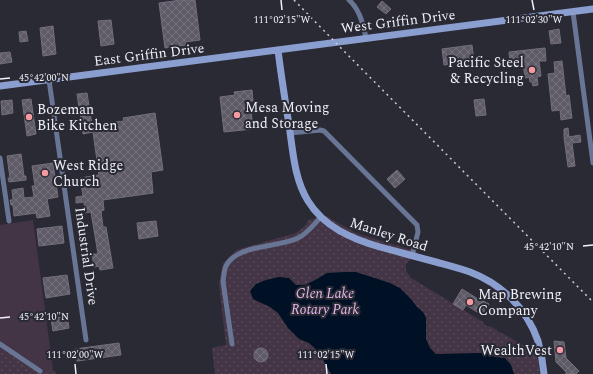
<svg xmlns="http://www.w3.org/2000/svg" width="593" height="374" viewBox="0 0 593 374" font-family="Spectral,serif">
  <style>
    .grass { fill: #443546 }
    .park { fill: url(#park-dots) }
    .water { fill: #001025 }
    .building { fill: url(#building-cross-hatch); stroke: #726e7a }
    .lines { fill: none; stroke-linecap: round; stroke-linejoin: round }
    .street { stroke: #687594; stroke-width: 5 }
    .secondary { stroke: #8a9fd0; stroke-width: 7 }
    .rail { stroke: #ccccd5; stroke-width: 1.5; stroke-dasharray: 2 4; stroke-linecap: butt }
    .ticks { fill: none; stroke: #f1f1f9; stroke-width: 1.5 }
    .poi-dot { fill: #f49aa0; stroke: #2a2a35; stroke-width: 1.5 }
    .labels { text-anchor: middle; stroke-width: 4; stroke-linejoin: round; paint-order: stroke }
    .street-label { font-size: 14px; fill: #f1f1f9; stroke: #2a2a35 }
    .poi-label { font-size: 14px; fill: #f1f1f9; stroke: #2a2a35; text-anchor: start }
    .park-label { font-size: 14px; font-style: italic; fill: #e1b7e9; stroke: #2a2a35 }
    .ticks-label { font-size: 10px; text-anchor: middle; fill: #f1f1f9; stroke: #2a2a35; stroke-width: 4; stroke-linejoin: round; paint-order: stroke }
  </style>
  <defs>
    <pattern id="park-dots" width="8" height="8" patternUnits="userSpaceOnUse"><rect width="8" height="8" fill="#443546"/><path d="M2 2h.1M6 6h.1" fill="none" stroke="#564958" stroke-width="1.8" stroke-linecap="round"/></pattern>
    <pattern id="building-cross-hatch" width="8" height="8" patternUnits="userSpaceOnUse"><rect width="8" height="8" fill="#5e5a66"/><path d="M0 0l8 8M0 8l8-8" fill="none" stroke="#76727d"/></pattern>
  </defs>
  <rect width="100%" height="100%" fill="#2a2a35"/>
  <path class="grass" d="M33 220 53 370 45 371 0 341V225Z"/>
  <path class="park" d="M326 216 356 233 418 252 406 264V271L411 278 483 322 484 324 488 327 490 326 497 330V331L509 337 537 354 540 374H215L212 348 226 345 219 284 223 263 236 250 296 233 306 225 308 220Z
    M0 341 45 371 53 370 57 374H0Z"/>
  <path class="water" d="M345 272H356L390 283 400 288 411 299 417 307 423 312 426 318V339L430 348 436 354 478 353H485L495 357 505 358 511 365 514 374H331L318 351 309 343 299 339 288 328 278 313 270 307 253 299 250 291 256 284 266 280 279 277 289 278 296 285H305L315 280 327 273Z"/>
  <path class="building" d="M181 0H195L200 40 185 42 186 45 165 48 159 3Z
    M382 1 391 9 386 14 377 7Z
    M111 20 114 44 101 46 98 21Z
    M53 26 56 54 43 56 40 28Z
    M559 29 561 43 551 44 549 31Z
    M26 31 28 41 20 42 19 32Z
    M472 45 474 61 444 65 442 49Z
    M545 48 546 61H539L541 76 537 77 538 85 533 86 532 82H530L529 77 525 78 523 63 510 65 509 52Z
    M10 52 12 62 0 64V53Z
    M562 61 566 96 569 95 572 118 561 120 560 110 552 111 548 74 555 73 554 62Z
    M252 90 253 101H250L253 129 224 132 220 97 235 95 234 92Z
    M87 93 92 125 124 121 123 118 155 113 163 170 151 172 153 193 103 200 104 210 101 211 103 227H106L113 268 100 270 99 266 94 267 92 254H98L91 212 85 213 84 202 76 203V197L83 196 80 178 99 175 93 132 83 134 77 94Z
    M31 99 36 134 27 136 22 100Z
    M484 99 486 115 476 116 474 100Z
    M12 100 13 113 2 115 1 101Z
    M568 128 569 137 580 135 581 142 572 143 575 166 568 167 564 137V129Z
    M21 154 24 176H26V180L9 182 8 178H10L7 156Z
    M53 163 58 197 47 199 50 216 37 218 36 213 14 216 13 205H11L10 200H13L12 190 23 188 24 198 34 197 32 186H35L32 166Z
    M397 170 405 179 395 188 387 179Z
    M156 221 158 236 139 239 137 223Z
    M62 226 64 243 39 246 37 229Z
    M67 275 70 294 46 298 43 278Z
    M462 289 478 299 481 296 485 298 483 301 489 304 482 315 466 305 463 310 453 304Z
    M67 316 69 328 53 331 51 319Z
    M554 341 564 342 566 358 579 371 576 374H566V372L556 362Z
    M119 343 121 355 77 361 75 349Z
    M254 355a7 7 0 1 1 14 0a7 7 0 1 1-14 0Z"/>
  <g class="lines">
    <path class="street" d="M349 0C360 10 363 24 366 38
      M573 12 593 163
      M49 80 86 340
      M290 133 320 130 324 131 417 225 418 232 412 256
      M0 158 9 221
      M0 344 40 371
      M232 344 223 281C224 276 224 270 226 266 237 244 278 248 298 238 307 234 314 224 321 217"/>
    <path class="secondary" d="M278 50C281 75 285 100 289 125 293 151 294 178 308 201 324 227 352 239 380 247 399 252 417 257 436 262 447 265 459 268 470 272 502 284 527 309 538 341 541 352 543 363 544 374
      M0 86 593 9"/>
    <path class="rail" d="M294 0 335 42 593 302"/>
  </g>
  <path class="ticks" d="M281 0 282 10M532 0 534 10M0 79 10 78M583 246 593 245M0 318 10 317M75 364 76 374M326 364 327 374"/>
  <g class="poi-dot">
    <circle cx="532" cy="70" r="4"/>
    <circle cx="237" cy="115" r="4"/>
    <circle cx="29" cy="117" r="4"/>
    <circle cx="45" cy="173" r="4"/>
    <circle cx="470" cy="302" r="4"/>
    <circle cx="560" cy="350" r="4"/>
  </g>
  <g class="labels">
    <g class="street-label">
      <text transform="translate(398 21) rotate(-7)" y="5">West Griffin Drive</text>
      <text transform="translate(149 54) rotate(-7)" y="5">East Griffin Drive</text>
      <text transform="translate(389 234) rotate(18)" y="5">Manley Road</text>
      <text transform="translate(87 256) rotate(82)" y="5">Industrial Drive</text>
    </g>
    <g class="poi-label">
      <text x="524" y="67" text-anchor="end">Pacific Steel<tspan x="524" dy="16">&amp; Recycling</tspan></text>
      <text x="245" y="112">Mesa Moving<tspan x="245" dy="16">and Storage</tspan></text>
      <text x="37" y="114">Bozeman<tspan x="37" dy="16">Bike Kitchen</tspan></text>
      <text x="53" y="170">West Ridge<tspan x="53" dy="16">Church</tspan></text>
      <text x="478" y="299">Map Brewing<tspan x="478" dy="16">Company</tspan></text>
      <text x="552" y="355" text-anchor="end">WealthVest</text>
    </g>
    <g class="park-label">
      <text x="325" y="298">Glen Lake<tspan x="325" dy="16">Rotary Park</tspan></text>
    </g>
  </g>
  <g class="ticks-label">
    <text x="282" y="23">111°02'15"W</text>
    <text x="534" y="23">111°02'30"W</text>
    <text x="44" y="81">45°42'00"N</text>
    <text x="549" y="250">45°42'10"N</text>
    <text x="44" y="320">45°42'10"N</text>
    <text x="75" y="358">111°02'00"W</text>
    <text x="326" y="358">111°02'15"W</text>
  </g>
</svg>
